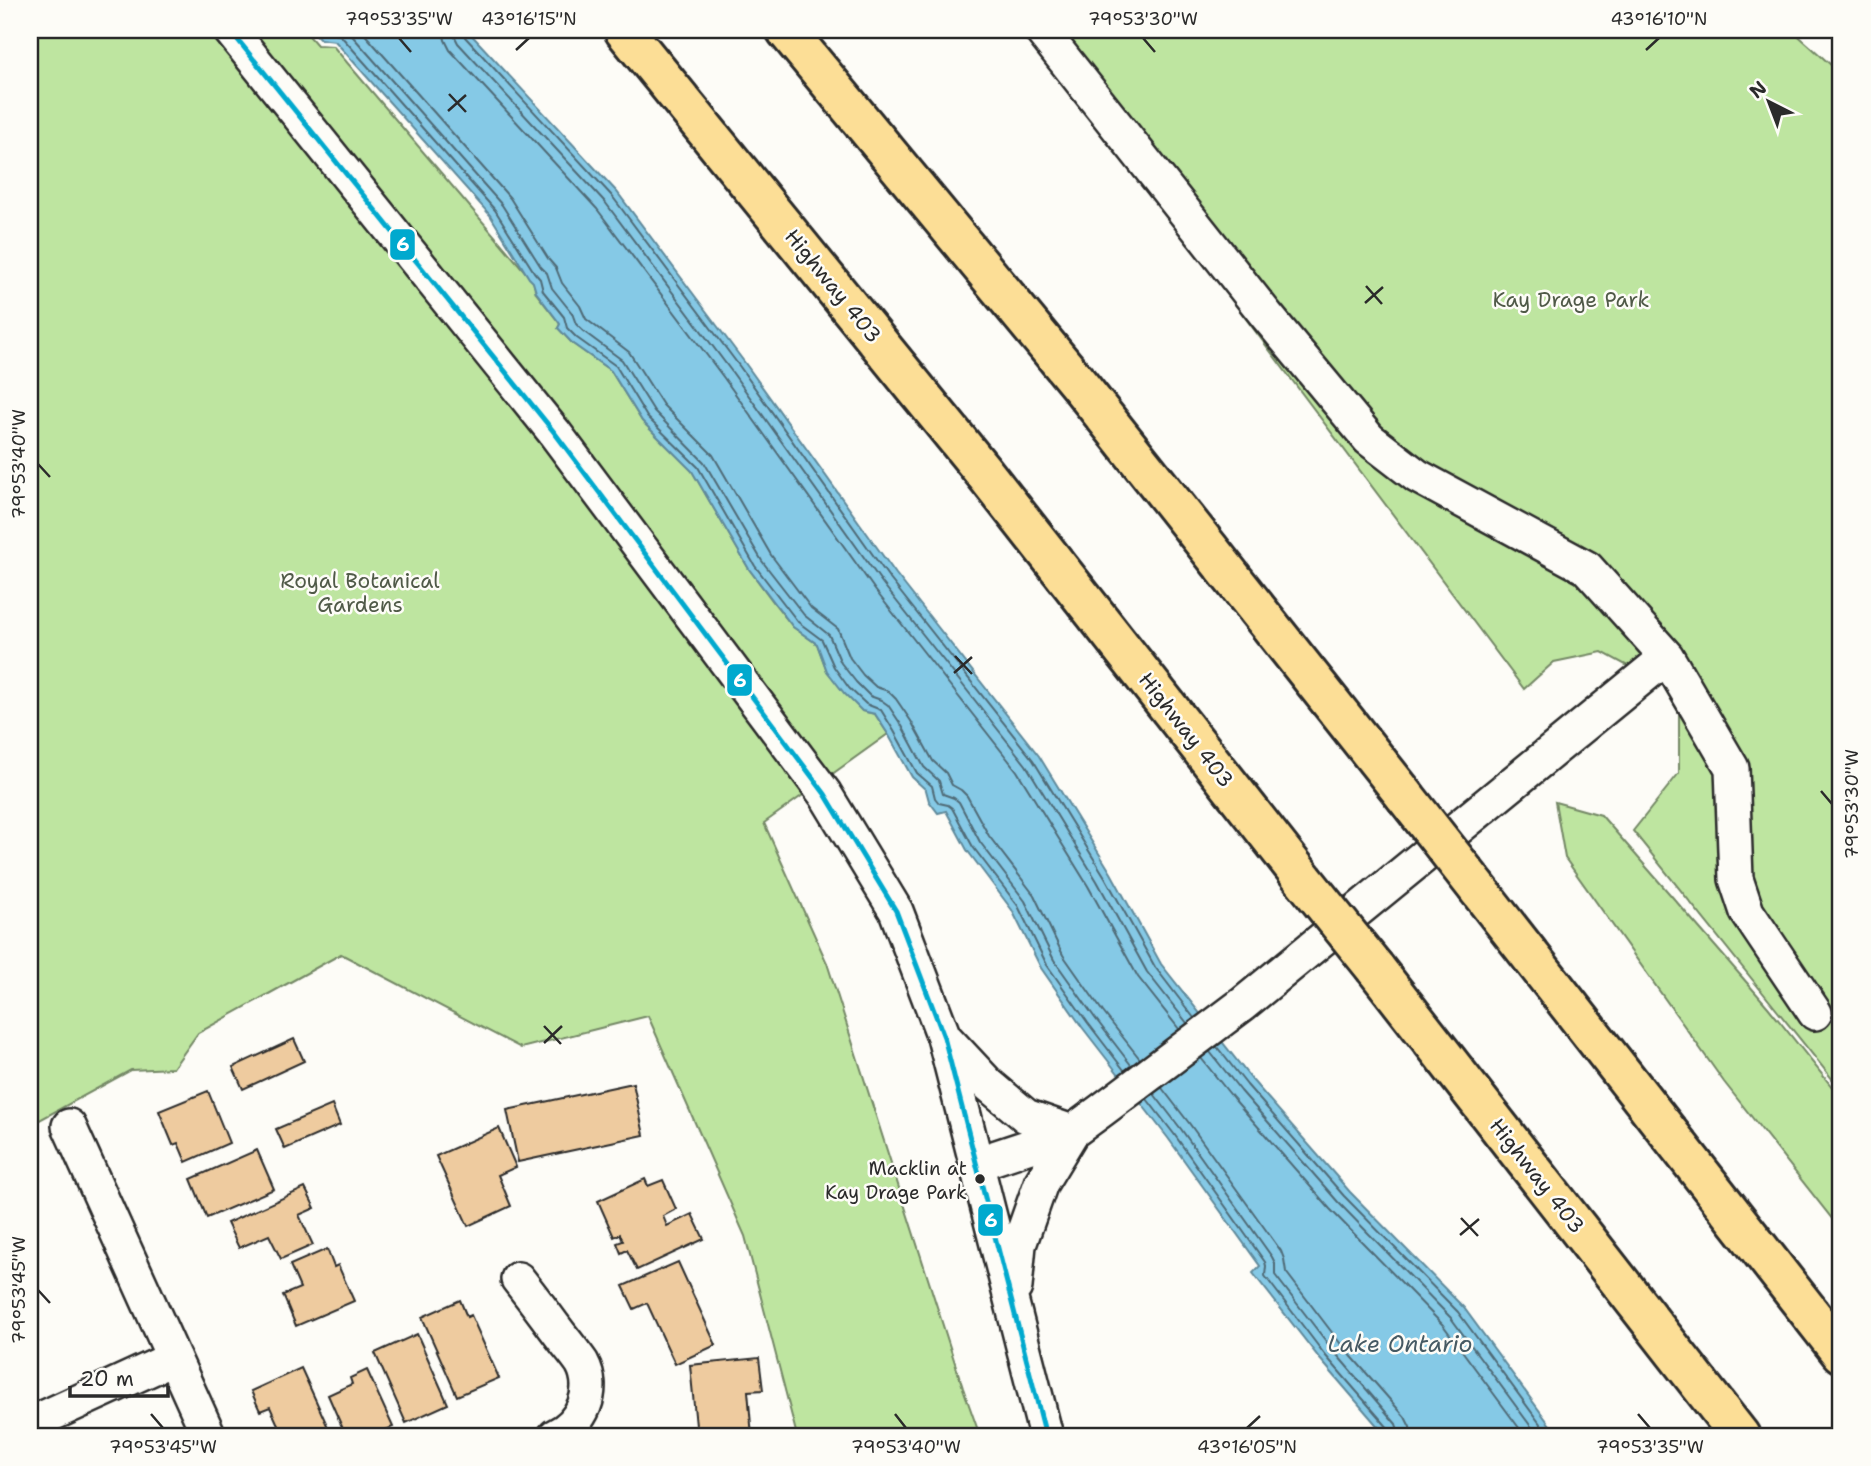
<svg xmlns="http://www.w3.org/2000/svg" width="1871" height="1466" viewBox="0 0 1871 1466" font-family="'Shantell Sans',sans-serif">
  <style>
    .green { fill: #bee5a0; stroke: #748866; stroke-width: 2 }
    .water { fill: #85c9e6; stroke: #618a9b; stroke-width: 2 }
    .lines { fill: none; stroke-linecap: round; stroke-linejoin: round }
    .shore { stroke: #4f6a76; stroke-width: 2 }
    .building { fill: #eecb9f; stroke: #2b2b2b; stroke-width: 2 }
    .minor-casing { stroke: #2b2b2b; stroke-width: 38 }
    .highway-casing { stroke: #2b2b2b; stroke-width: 44 }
    .minor { stroke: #fdfcf7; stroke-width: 33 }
    .highway { stroke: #fcde96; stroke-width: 38 }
    .highway-bridge-casing { stroke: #2b2b2b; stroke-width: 44; stroke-linecap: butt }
    .highway-bridge { stroke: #fcde96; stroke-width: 38 }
    .bus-1-casing { stroke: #fdfcf7; stroke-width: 10 }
    .bus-1 { stroke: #00a9ce; stroke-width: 5 }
    .ticks { fill: none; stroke: #2b2b2b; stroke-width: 2.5 }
    .bus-dot { fill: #2b2b2b; stroke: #fdfcf7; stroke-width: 2.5 }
    .labels { text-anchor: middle; stroke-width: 5; stroke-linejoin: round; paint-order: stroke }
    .bus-label { font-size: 19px; fill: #2b2b2b; stroke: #fdfcf7; text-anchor: end }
    .street-label { font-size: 21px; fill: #2b2b2b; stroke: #fdfcf7 }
    .park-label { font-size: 21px; fill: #505a48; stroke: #fdfcf7 }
    .water-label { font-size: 23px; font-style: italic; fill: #465a63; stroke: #fdfcf7 }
    .line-badge { stroke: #fdfcf7; stroke-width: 2.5 }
    .badge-label { font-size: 19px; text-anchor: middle; font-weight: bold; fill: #fff }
    .neatline { fill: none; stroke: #2b2b2b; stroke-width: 2.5 }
    .ticks-label { font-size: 18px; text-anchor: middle; fill: #2b2b2b }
  </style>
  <rect width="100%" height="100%" fill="#fdfcf7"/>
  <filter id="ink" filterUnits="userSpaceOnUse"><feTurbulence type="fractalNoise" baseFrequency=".0143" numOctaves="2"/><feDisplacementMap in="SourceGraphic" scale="14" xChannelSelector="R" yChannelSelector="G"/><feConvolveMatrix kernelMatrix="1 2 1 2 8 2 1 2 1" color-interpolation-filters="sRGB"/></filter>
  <g filter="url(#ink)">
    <path class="green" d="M30 30H304L317 45 333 46 533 281 536 293 560 324 558 328 573 344 611 371 642 421 692 471 749 569 774 603 793 627 817 644 827 671 862 711 875 714 888 734 764 823 827 963 963 1388 980 1436H797L745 1236 648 1016 521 1048 341 954 198 1033 173 1068 131 1070 36 1122 30 1121Z
      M1029 30H1792L1841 74V1090L1633 831 1679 773V713L1663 685 1602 652 1554 662 1524 689Z
      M1555 802 1601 815 1768 1007 1841 1098V1230L1724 1082 1565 858Z"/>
    <path class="water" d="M312 30H467L617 192 745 363 896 574 1039 756 1111 873 1161 964 1253 1081 1350 1192 1464 1308 1558 1436H1386L1320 1359 1253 1273 1260 1266 1168 1138 1082 1027 1041 968 1012 910 967 850 946 811 938 813 929 801 926 790 912 777 888 734 875 714 862 711 844 693 827 671 817 644 793 627 749 569 692 471 642 421 611 371 573 344 558 328 560 324 558 321 536 292 533 282 529 278 490 215 335 41 320 39Z"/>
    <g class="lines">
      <path class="shore" d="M321 30C326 35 335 32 341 36L495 210 534 272 540 279 543 291 564 317 567 328 577 338 616 366 647 417 698 467 755 566 798 622 822 640 834 667 849 688 866 704 881 710 894 731 917 773 932 786 935 798 939 803 948 805 952 808 973 847 1018 906 1047 965 1088 1023 1124 1070
        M347 30 502 205 541 267 547 273 552 288 572 313 576 324 583 331 622 360 654 411 704 462 762 561 804 615 829 635 841 663 856 682 870 696 881 700 888 705 902 726 924 767 939 781 943 794 954 798 959 802 980 842 1025 901 1054 960 1095 1018 1131 1065
        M361 30 510 198 549 260 556 268 562 283 580 306 586 319 629 352 663 405 713 455 771 555 811 608 838 629 850 658 863 675 876 687 888 691 896 699 911 721 933 761 946 773 952 785 961 790 967 796 989 836 1034 895 1063 955 1103 1012 1140 1059
        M443 30 445 40 450 50 597 209 724 378 875 590 1017 771 1088 886 1138 977 1179 1029
        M454 30 455 37 458 43 605 202 732 372 883 584 1026 765 1097 881 1147 972 1187 1023
        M463 30 465 37 612 196 740 367 890 579 1033 760 1105 877 1155 967 1194 1018
        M1217 1047 1247 1085 1344 1196 1458 1312 1549 1436
        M1210 1052 1241 1091 1338 1202 1451 1318 1538 1436
        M1201 1058 1233 1098 1330 1209 1443 1325 1525 1436
        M1162 1088 1189 1123 1281 1251 1284 1259 1286 1272 1340 1343 1405 1417 1410 1427 1411 1436
        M1154 1094 1181 1129 1272 1257 1275 1263V1275L1332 1349 1396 1424 1400 1436
        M1147 1099 1174 1134 1265 1262 1266 1266 1265 1276 1325 1355 1389 1429 1391 1436"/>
    </g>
    <path class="building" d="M294 1039 304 1061 243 1089 233 1067Z
      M633 1083 644 1135 518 1162 507 1110Z
      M208 1091 229 1143 186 1162 178 1143 173 1145 159 1111Z
      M332 1105 340 1125 285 1149 276 1129Z
      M499 1128 516 1167 498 1175 511 1206 468 1226 436 1156Z
      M257 1150 274 1189 207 1218 191 1179Z
      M645 1179 648 1186 663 1180 676 1209 663 1216 667 1226 692 1214 704 1239 637 1270 627 1250 621 1253 617 1243 623 1241 620 1234 614 1237 598 1201Z
      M305 1188 315 1208 299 1215 313 1245 281 1259 269 1235 239 1248 227 1223Z
      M327 1249 334 1267 338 1265 354 1301 296 1326 283 1295 300 1288 290 1265Z
      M678 1262 716 1345 675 1364 647 1303 634 1309 623 1286Z
      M460 1300 467 1317 471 1315 499 1378 457 1396 422 1317Z
      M417 1334 448 1404 406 1423 375 1353Z
      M759 1358 763 1390 748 1391 752 1436H697L690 1365Z
      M301 1368 332 1436H283L270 1407 260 1411 251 1391Z
      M367 1370 393 1427 371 1436H346L328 1395 352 1384 350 1378Z"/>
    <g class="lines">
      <defs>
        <path id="minor" d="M230 30 554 432 825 794 896 911 944 1037 1046 1436
          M1041 30 1267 316 1369 439 1417 476 1587 568 1667 657 1732 768 1736 879 1747 912 1815 1013
          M946 1039 989 1085 1026 1116 1072 1132
          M69 1126 209 1436
          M976 1164 1072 1132 1102 1110 1243 1004 1667 657
          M518 1279C533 1298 547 1317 562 1337 568 1345 576 1354 582 1363 597 1391 582 1424 555 1436
          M1015 1287 1019 1245 1041 1183 1072 1132
          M30 1424 174 1358"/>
        <path id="highway" d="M624 30 982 470 1304 880
          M786 30 1081 387 1405 796
          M1478 889 1841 1353
          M1375 968 1740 1436"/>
      </defs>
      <use href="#minor" class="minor-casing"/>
      <use href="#highway" class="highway-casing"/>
      <use href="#minor" class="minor"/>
      <use href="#highway" class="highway"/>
      <defs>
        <path id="highway-bridge" d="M1405 796 1478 889
          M1304 880 1375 968"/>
      </defs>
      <use href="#highway-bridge" class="highway-bridge-casing"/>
      <use href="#highway-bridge" class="highway-bridge"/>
      <defs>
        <path id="bus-1" d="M230 30 554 432 825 794 896 911 944 1037 1046 1436"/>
      </defs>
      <use href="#bus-1" class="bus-1-casing"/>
      <use href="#bus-1" class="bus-1"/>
    </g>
  </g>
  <path class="ticks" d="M399 38 411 52M1143 38 1155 52M516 50 529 38M1646 50 1659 38M449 94 466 112M448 111 466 95M1366 286 1382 304M1365 303 1383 287M38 464 50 477M955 656 972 674M954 673 972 657M1821 791 1832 804M544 1026 561 1044M544 1043 562 1026M1461 1218 1478 1236M1460 1235 1479 1219M38 1290 50 1303M151 1414 163 1428M895 1414 906 1428M1638 1414 1650 1428M1247 1428 1260 1416"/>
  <circle class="bus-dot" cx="980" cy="1179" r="6"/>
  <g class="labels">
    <g class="bus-label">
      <text x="967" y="1175">Macklin at<tspan x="967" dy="24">Kay Drage Park</tspan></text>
    </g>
    <g class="street-label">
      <text transform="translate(833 286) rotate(51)" y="7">Highway 403</text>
      <text transform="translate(1186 730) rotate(52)" y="7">Highway 403</text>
      <text transform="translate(1537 1176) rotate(52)" y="7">Highway 403</text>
    </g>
    <g class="park-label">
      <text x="1571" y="307">Kay Drage Park</text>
      <text x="360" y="588">Royal Botanical<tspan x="360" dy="24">Gardens</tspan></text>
    </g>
    <g class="water-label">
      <text x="1400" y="1352">Lake Ontario</text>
    </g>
  </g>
  <g class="line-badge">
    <rect x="389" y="228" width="27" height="33" rx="7" fill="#00a9ce"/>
    <rect x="726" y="663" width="27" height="34" rx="7" fill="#00a9ce"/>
    <rect x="977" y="1203" width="27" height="34" rx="7" fill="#00a9ce"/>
  </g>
  <g class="badge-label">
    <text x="403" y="251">6</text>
    <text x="740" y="687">6</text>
    <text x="991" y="1227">6</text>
  </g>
  <rect width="1871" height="1466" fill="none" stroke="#fdfcf7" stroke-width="77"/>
  <g transform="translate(1769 102) rotate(318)" stroke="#fdfcf7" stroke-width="5" paint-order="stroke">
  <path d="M0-5L12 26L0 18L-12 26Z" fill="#2b2b2b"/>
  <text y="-10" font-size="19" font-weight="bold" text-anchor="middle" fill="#2b2b2b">N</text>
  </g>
  <path d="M70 1386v10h98v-10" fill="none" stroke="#2b2b2b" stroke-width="3.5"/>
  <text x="80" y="1386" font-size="21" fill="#2b2b2b" stroke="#fdfcf7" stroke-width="5" paint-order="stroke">20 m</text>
  <rect x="38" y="38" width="1794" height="1390" class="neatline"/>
  <g class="ticks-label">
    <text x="399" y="25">79°53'35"W</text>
    <text x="529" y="25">43°16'15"N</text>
    <text x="1143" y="25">79°53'30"W</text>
    <text x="1659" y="25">43°16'10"N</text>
    <text transform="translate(19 464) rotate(-90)" y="6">79°53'40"W</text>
    <text transform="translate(1852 804) rotate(-90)" y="6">79°53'30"W</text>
    <text transform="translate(19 1290) rotate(-90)" y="6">79°53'45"W</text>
    <text x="163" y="1453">79°53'45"W</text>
    <text x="906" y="1453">79°53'40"W</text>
    <text x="1247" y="1453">43°16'05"N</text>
    <text x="1650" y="1453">79°53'35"W</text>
  </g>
</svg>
